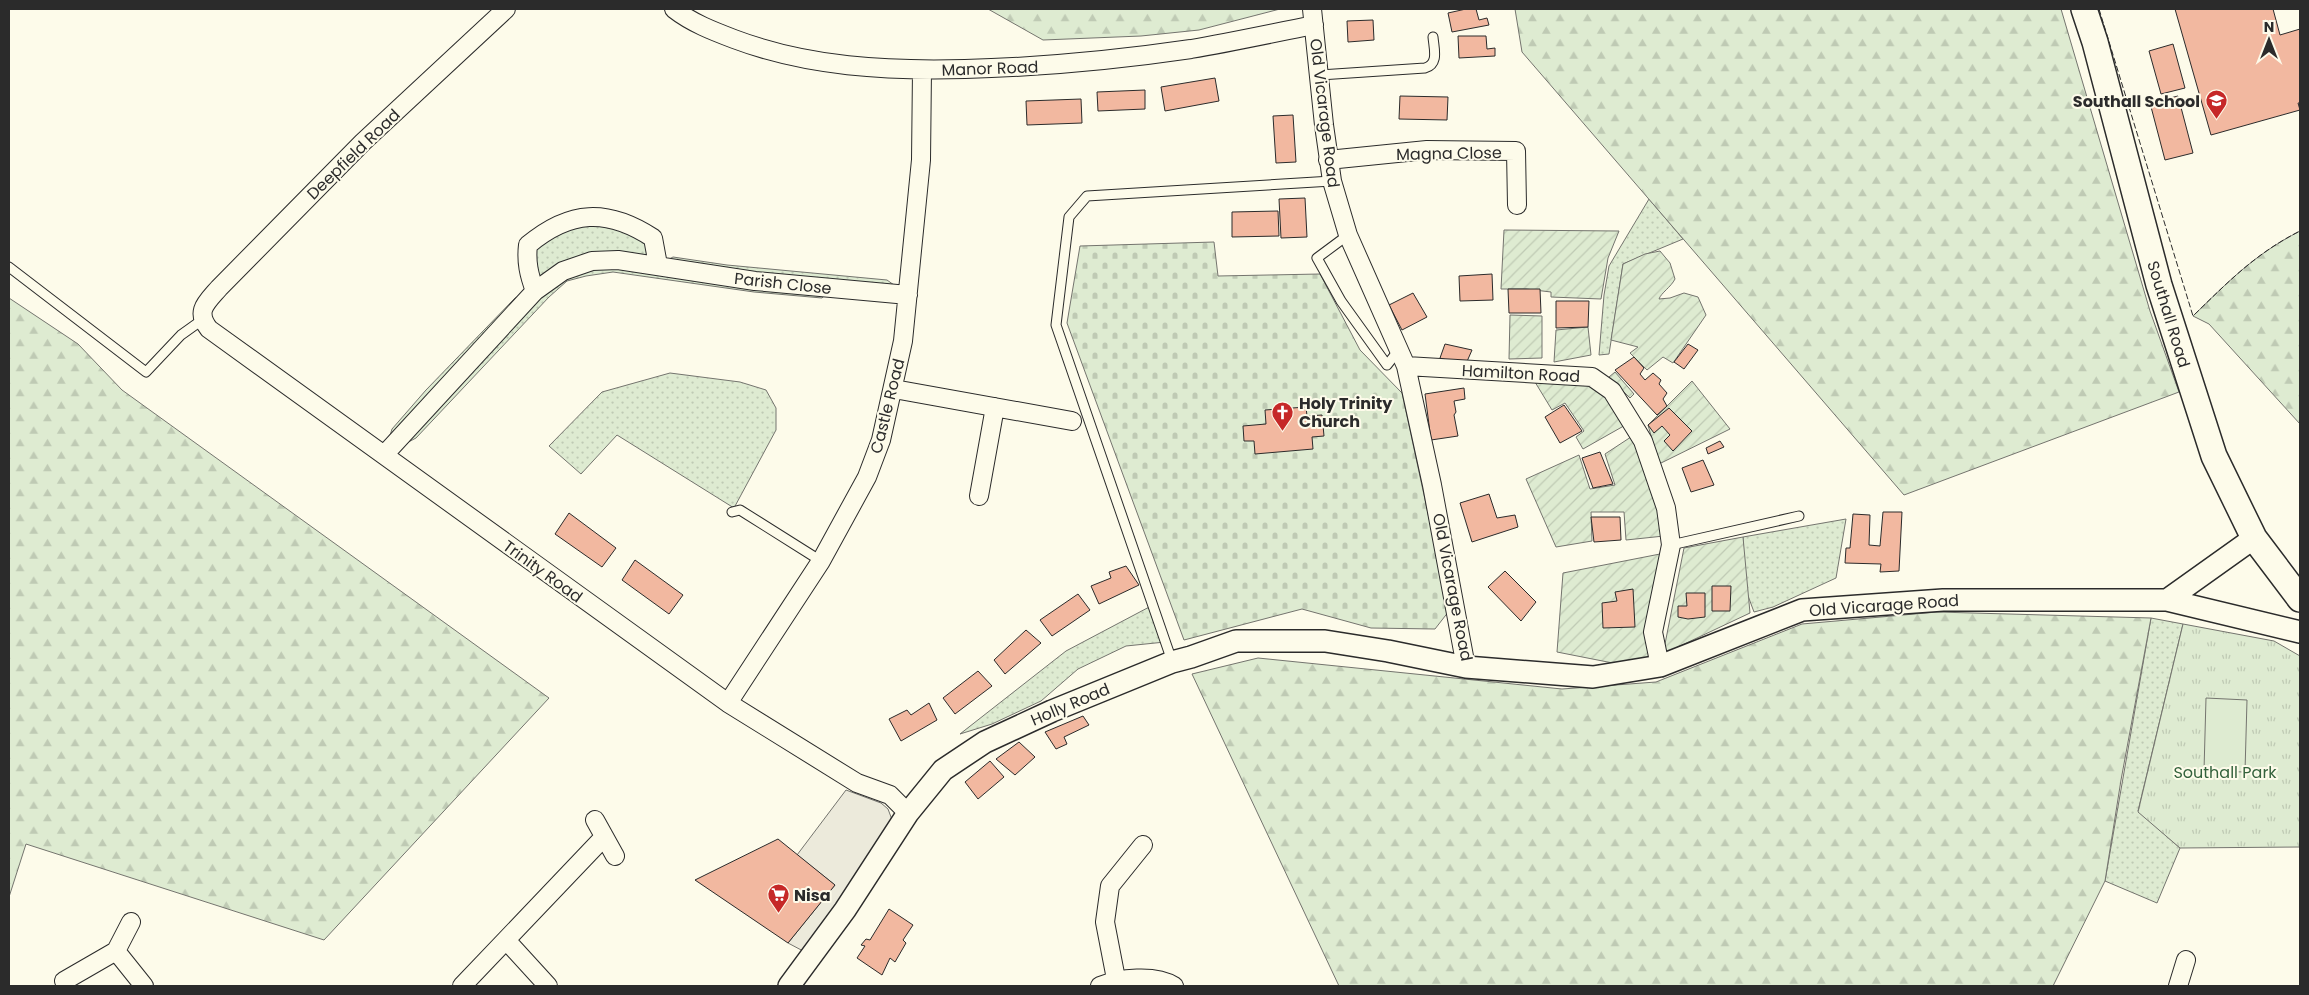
<svg xmlns="http://www.w3.org/2000/svg" width="2309" height="995" viewBox="0 0 2309 995" font-family="Poppins,sans-serif">
  <style>
    .grass { fill: url(#grass-dots); stroke: #74746e }
    .forest { fill: url(#forest-firs); stroke: #74746e }
    .cemetery { fill: url(#cemetery-stones); stroke: #74746e }
    .park { fill: url(#park-tufts); stroke: #74746e }
    .garden { fill: url(#garden-furrows); stroke: #74746e }
    .pitch { fill: #deebd1; stroke: #74746e }
    .parking { fill: #eceadb; stroke: #74746e }
    .building { fill: #f2b8a0; stroke: #2b2b2b }
    .lines { fill: none; stroke-linecap: round; stroke-linejoin: round }
    .service-casing { stroke: #2b2b2b; stroke-width: 11 }
    .minor-casing { stroke: #2b2b2b; stroke-width: 20 }
    .tertiary-casing { stroke: #2b2b2b; stroke-width: 24 }
    .secondary-casing { stroke: #2b2b2b; stroke-width: 28 }
    .service { stroke: #fdfbea; stroke-width: 9 }
    .minor { stroke: #fdfbea; stroke-width: 18 }
    .tertiary { stroke: #fdfbea; stroke-width: 21 }
    .secondary { stroke: #fdfbea; stroke-width: 25 }
    .fence { stroke: #2b2b2b; stroke-width: 1; stroke-dasharray: 6 2.5; stroke-linecap: butt }
    .labels { text-anchor: middle; stroke-width: 4; stroke-linejoin: round; paint-order: stroke }
    .street-label { font-size: 16px; fill: #2b2b2b; stroke: #fdfbea }
    .poi-label { font-size: 16px; font-weight: bold; fill: #2b2b2b; stroke: #fdfbea; text-anchor: start }
    .park-label { font-size: 16px; fill: #34623c; stroke: #fdfbea }
  </style>
  <defs>
    <pattern id="grass-dots" width="8" height="8" patternUnits="userSpaceOnUse" patternTransform="scale(1.25)"><rect width="8" height="8" fill="#deebd1"/><path d="M2 2h.1M6 6h.1" fill="none" stroke="#bfcab4" stroke-width="1.8" stroke-linecap="round"/></pattern>
    <pattern id="forest-firs" width="22" height="20" patternUnits="userSpaceOnUse" patternTransform="scale(1.25)"><rect width="22" height="20" fill="#deebd1"/><path d="M5 1l3.5 6h-7zM16 11l3.5 6h-7z" fill="#bfcab4"/></pattern>
    <pattern id="cemetery-stones" width="16" height="16" patternUnits="userSpaceOnUse" patternTransform="scale(1.25)"><rect width="16" height="16" fill="#deebd1"/><path d="M2 7V4a2 2 0 0 1 4 0v3zM10 15v-3a2 2 0 0 1 4 0v3z" fill="#bfcab4"/></pattern>
    <pattern id="park-tufts" width="24" height="20" patternUnits="userSpaceOnUse" patternTransform="scale(1.25)"><rect width="24" height="20" fill="#deebd1"/><path d="M3 7l-1-3M5 7V3M7 7l1-3M15 17l-1-3M17 17v-4M19 17l1-3" fill="none" stroke="#bfcab4"/></pattern>
    <pattern id="garden-furrows" width="10" height="10" patternUnits="userSpaceOnUse" patternTransform="scale(1.25)"><rect width="10" height="10" fill="#deebd1"/><path d="M-1 1l2-2M0 10L10 0M9 11l2-2" fill="none" stroke="#bfcab4"/></pattern>
  </defs>
  <rect width="100%" height="100%" fill="#fdfbea"/>
  <path class="grass" d="M1649 199 1683 239 1623 264 1609 354 1599 355 1604 295 1609 266Z
    M588 216 653 238 658 265 673 257 727 265 887 280 908 295 833 288 822 298 754 292 613 272 586 276 567 281 549 297 416 438 384 455 392 429 426 390 515 298 535 291 528 245Z
    M670 373 740 382 766 390 776 408V430L734 508 617 435 581 474 549 446 602 392Z
    M1846 519 1836 578 1773 607 1754 612 1744 585 1743 537Z
    M1153 605 1165 642 1126 646 1078 669 1041 701 992 724 960 734 1066 651Z
    M2151 618 2183 624 2138 811 2180 848 2157 903 2105 881Z"/>
  <path class="forest" d="M988 9H1280L1199 30 1141 36 1043 40Z
    M1515 9H2061L2150 311 2179 392 1904 495 1522 52Z
    M2300 231V424L2209 324 2193 316C2230 280 2254 255 2300 231Z
    M9 298 78 344 122 390 549 698 324 940 26 844 9 897Z
    M1937 612 2151 618 2121 780 2105 881 2053 986H1339L1192 674 1258 658 1562 689 1656 682 1802 624Z"/>
  <path class="cemetery" d="M1214 242 1218 276 1320 274 1360 350 1402 393 1449 611 1435 629 1371 628 1302 609 1184 640 1067 323 1080 246Z"/>
  <path class="park" d="M2183 624 2274 641 2300 656V847L2180 848 2138 812Z"/>
  <path class="garden" d="M1504 230 1619 231 1608 258 1601 299 1551 297V292L1526 289H1501Z
    M1660 251 1670 263 1675 279C1671 287 1661 293 1659 299L1670 298 1684 293 1698 297 1706 315 1673 363 1663 357 1647 370 1630 353 1638 347 1611 340 1623 264 1645 254Z
    M1510 315 1542 316V358L1509 359Z
    M1588 327 1591 355 1554 362 1556 330Z
    M1615 372 1634 394 1630 398 1609 377Z
    M1560 381 1583 384 1610 394 1629 423 1583 449 1576 437 1584 431 1565 403 1552 410 1535 382Z
    M1692 381 1730 429 1659 464 1648 425Z
    M1634 435 1658 499 1664 536 1626 540 1624 512H1591L1592 541 1556 547 1526 479 1579 455 1590 489 1615 485 1605 454Z
    M1743 537 1750 613 1663 654 1684 548Z
    M1660 554 1648 630 1653 658 1633 667 1557 652 1563 573Z"/>
  <path class="pitch" d="M2206 698 2247 700 2245 772 2204 771Z"/>
  <path class="parking" d="M846 790 881 803 888 809 894 825 805 952 788 943 835 885 797 855Z"/>
  <path class="building" d="M1466 9H1476L1479 20 1487 18 1489 25 1452 32 1448 13Z
    M2175 9H2273L2280 35 2300 29V103H2298L2300 110 2211 135Z
    M1373 20 1374 40 1348 42 1347 21Z
    M1458 36H1486L1487 49 1495 48V56L1459 58Z
    M2173 44 2185 88 2161 94 2149 51Z
    M1215 78 1219 101 1165 111 1161 87Z
    M1145 90V109L1098 111 1097 92Z
    M1400 96 1448 97 1447 120 1399 119Z
    M2178 96 2193 153 2165 160 2150 103Z
    M1081 99 1082 123 1027 125 1026 101Z
    M1293 115 1296 162 1276 163 1273 116Z
    M1305 198 1307 237 1281 238 1279 199Z
    M1278 211 1279 236 1232 237V212Z
    M1492 274 1493 300 1460 301 1459 276Z
    M1508 289H1540L1541 313H1509Z
    M1413 293 1427 317 1402 330 1389 305Z
    M1556 301H1589L1588 327 1556 328Z
    M1445 344 1472 350 1465 366 1440 358Z
    M1688 344 1698 350 1684 369 1674 362Z
    M1634 357 1644 368 1640 374 1645 380 1653 373 1661 380 1659 384 1667 393 1663 399 1667 406 1657 415 1615 370Z
    M1464 388 1465 399 1454 401 1456 412 1454 415 1458 436 1431 440 1425 394Z
    M1564 405 1582 431 1560 443 1545 417Z
    M1306 407 1307 416 1322 415 1324 436 1312 437 1313 449 1255 454 1254 441H1244L1243 426 1266 424 1265 410Z
    M1669 408 1692 431 1673 451 1664 441 1670 435 1662 426 1654 433 1648 425Z
    M1720 441 1724 447 1708 454 1706 448Z
    M1600 452 1613 484 1593 488 1582 458Z
    M1703 460 1714 485 1691 492 1682 468Z
    M1489 494 1497 518 1515 515 1518 527 1472 542 1460 503Z
    M1883 512H1902L1899 571 1880 572 1881 564 1845 563 1846 548H1850L1853 514 1870 515 1869 545 1880 546Z
    M569 513 616 548 602 567 555 534Z
    M1591 517H1620L1621 540 1594 542Z
    M635 560 683 595 669 614 622 580Z
    M1126 566 1139 585 1099 604 1091 586 1111 578 1109 572Z
    M1505 571 1536 602 1521 621 1488 587Z
    M1712 586H1731L1730 611H1712Z
    M1633 589 1635 627 1603 628 1602 603 1617 601 1615 592Z
    M1686 593H1705V617L1688 619 1678 617V606H1687Z
    M1078 594 1090 610 1052 636 1040 620Z
    M1026 630 1041 643 1005 674 994 660Z
    M978 671 992 686 955 714 943 698Z
    M929 703 937 720 901 741 889 719 907 710 911 715Z
    M1083 716 1089 725 1064 737 1067 744 1056 749 1045 732Z
    M1019 742 1035 757 1015 775 996 759Z
    M990 761 1004 777 978 799 965 782Z
    M778 839 835 885 788 943 695 880Z
    M889 909 913 925 903 940 906 943 895 962 890 958 882 975 857 958 865 946 861 945 866 939 870 940Z"/>
  <g class="lines">
    <defs>
      <path id="service" d="M1320 75 1425 68C1439 64 1434 49 1433 37
        M1348 235 1317 258 1341 301 1387 365 1398 351
        M9 267 146 372 181 335 202 320
        M732 512 740 510 821 561
        M1671 545 1799 516
        M1172 661 1056 325 1069 217 1087 196 1332 181"/>
      <path id="minor" d="M506 9 363 142 219 288C206 303 195 311 209 329L728 703 857 783 890 795 908 813
        M674 9C692 23 713 31 734 39 808 67 887 71 965 69 1041 67 1116 60 1191 49 1232 42 1273 33 1314 25
        M1312 9 1324 125 1332 181 1348 235 1406 366 1432 485 1466 667
        M1328 160 1427 150 1516 151 1517 205
        M535 291C529 275 526 262 528 245 570 210 607 208 653 238L658 265
        M1406 366 1592 377 1612 391 1643 441 1666 508 1671 545 1653 632 1660 666
        M894 389 1072 421
        M384 455 535 291 563 271 592 261 618 260 755 281 908 295
        M979 496 995 407
        M728 703 821 561 867 477 881 440 903 341 921 160 922 70
        M595 820 615 856
        M506 940 548 986
        M116 951 144 986
        M1116 979 1105 922 1110 886 1143 845
        M64 981 116 951 131 922
        M462 986 604 837
        M1100 986C1119 978 1155 974 1174 986
        M2178 986 2186 960"/>
      <path id="tertiary" d="M2167 600 2254 538
        M789 986 845 910 908 813 943 770 985 742 1052 711 1172 662 1191 657 1236 641H1325L1388 651 1466 667 1593 677 1660 666 1802 610 1943 600H2167L2300 632"/>
      <path id="secondary" d="M2084 9 2095 42 2159 285 2214 456 2254 538 2300 599"/>
    </defs>
    <use href="#service" class="service-casing"/>
    <use href="#minor" class="minor-casing"/>
    <use href="#tertiary" class="tertiary-casing"/>
    <use href="#secondary" class="secondary-casing"/>
    <use href="#service" class="service"/>
    <use href="#minor" class="minor"/>
    <use href="#tertiary" class="tertiary"/>
    <use href="#secondary" class="secondary"/>
    <path class="fence" d="M2099 9 2193 316C2228 282 2256 253 2300 231"/>
  </g>
  <defs>
    <symbol id="school-pin" viewBox="-11 -11 22 30"><path d="M0 17L-7.5 6A9.5 9.5 0 1 1 7.5 6Z" fill="#c62828" stroke="#fdfbea"/><path d="M0-5L7-2L0 1L-7-2ZM-4 1L0 2.5L4 1V4Q0 6-4 4Z" fill="#fff"/></symbol>
    <symbol id="church-pin" viewBox="-11 -11 22 30"><path d="M0 17L-7.5 6A9.5 9.5 0 1 1 7.5 6Z" fill="#c62828" stroke="#fdfbea"/><path d="M-1.2-6h2.4v3.5h3.3v2.4h-3.3V6h-2.4V-.1h-3.3v-2.4h3.3Z" fill="#fff"/></symbol>
    <symbol id="supermarket-pin" viewBox="-11 -11 22 30"><path d="M0 17L-7.5 6A9.5 9.5 0 1 1 7.5 6Z" fill="#c62828" stroke="#fdfbea"/><path d="M-6-5.5h2.5l.6 2H6L4.5 2H-2.5L-4.4-4H-6ZM-1.5 3.2a1.3 1.3 0 1 0 .1 0ZM3 3.2a1.3 1.3 0 1 0 .1 0Z" fill="#fff"/></symbol>
  </defs>
  <g fill-rule="evenodd">
    <use href="#school-pin" x="2204" y="88" width="25" height="34"/>
    <use href="#church-pin" x="1270" y="400" width="25" height="34"/>
    <use href="#supermarket-pin" x="766" y="882" width="25" height="34"/>
  </g>
  <g class="labels">
    <g class="street-label">
      <text transform="translate(990 68) rotate(-2)" y="6">Manor Road</text>
      <text transform="translate(1325 113) rotate(83)" y="6">Old Vicarage Road</text>
      <text transform="translate(1449 153) rotate(-1)" y="6">Magna Close</text>
      <text transform="translate(353 154) rotate(-44)" y="6">Deepfield Road</text>
      <text transform="translate(783 283) rotate(6)" y="6">Parish Close</text>
      <text transform="translate(2169 314) rotate(73)" y="6">Southall Road</text>
      <text transform="translate(1521 373) rotate(3)" y="6">Hamilton Road</text>
      <text transform="translate(887 406) rotate(-76)" y="6">Castle Road</text>
      <text transform="translate(543 571) rotate(36)" y="6">Trinity Road</text>
      <text transform="translate(1453 587) rotate(79)" y="6">Old Vicarage Road</text>
      <text transform="translate(1884 605) rotate(-4)" y="6">Old Vicarage Road</text>
      <text transform="translate(1070 704) rotate(-23)" y="6">Holly Road</text>
    </g>
    <g class="poi-label">
      <text x="2200" y="107" text-anchor="end">Southall School</text>
      <text x="1299" y="409">Holy Trinity<tspan x="1299" dy="18">Church</tspan></text>
      <text x="794" y="901">Nisa</text>
    </g>
    <g class="park-label">
      <text x="2225" y="778">Southall Park</text>
    </g>
  </g>
  <rect width="2309" height="995" fill="none" stroke="#2b2b2b" stroke-width="20"/>
  <g transform="translate(2269 40)" stroke="#fdfbea" stroke-width="4" paint-order="stroke">
  <path d="M0-4L9 19L0 12L-9 19Z" fill="#2b2b2b"/>
  <text y="-8" font-size="14" font-weight="bold" text-anchor="middle" fill="#2b2b2b">N</text>
  </g>
</svg>
